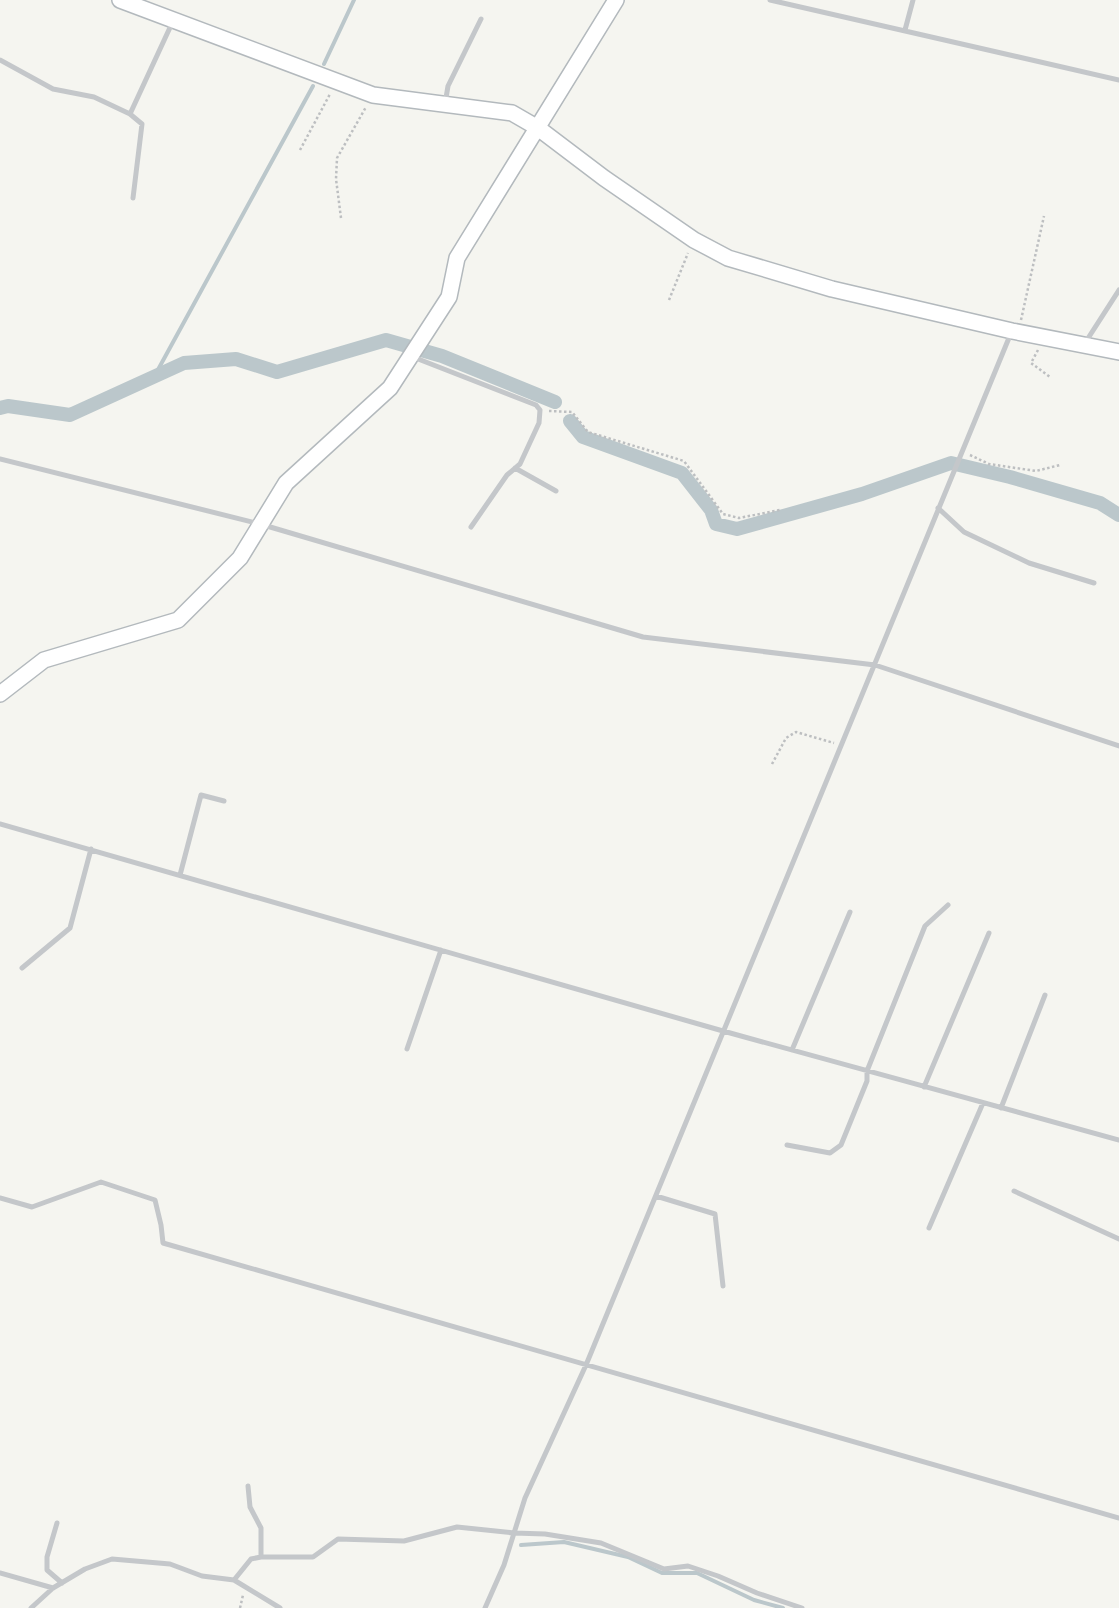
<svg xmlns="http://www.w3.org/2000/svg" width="1119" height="1608" viewBox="0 0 1119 1608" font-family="'Asap Condensed',sans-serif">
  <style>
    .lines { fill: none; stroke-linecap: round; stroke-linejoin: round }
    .stream { stroke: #bbc7cb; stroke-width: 4 }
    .canal { stroke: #bbc7cb; stroke-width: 14 }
    .secondary-casing { stroke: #b3b9bd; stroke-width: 18 }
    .path { stroke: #bdbfc1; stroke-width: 2.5; stroke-dasharray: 2.5 2.5; stroke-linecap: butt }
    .lane { stroke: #c4c7ca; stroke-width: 5 }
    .secondary { stroke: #fff; stroke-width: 15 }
  </style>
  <rect width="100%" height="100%" fill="#f5f5f0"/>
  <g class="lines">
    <path class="stream" d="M324 64 354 0
      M154 377 313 86
      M521 1545 564 1542 628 1557 662 1573H697L754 1600 783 1608"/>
    <path class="canal" d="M0 408 8 406 70 415 184 363 236 359 277 372 386 340 442 356 555 402
      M570 421 583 437 682 473 711 510 716 524 737 529 862 494 951 463 1010 477 1100 503 1119 515"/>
    <defs>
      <path id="secondary" d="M120 0 373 95 512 113 538 128 604 178 694 240 728 258 832 289 1012 331 1119 352
        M0 694 44 660 178 620 240 558 286 483 390 388 449 297 457 258 616 0"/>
    </defs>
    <use href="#secondary" class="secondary-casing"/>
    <path class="path" d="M300 150 330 94
      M341 218 336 179 337 158 366 107
      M669 300 688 253
      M1021 320 1044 216
      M1038 350 1031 363 1050 377
      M549 411 572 412 588 432 684 461 723 514 739 518 780 510
      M970 455 989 464 1036 471 1060 465
      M772 764 786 738 796 732 834 743
      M240 1608 243 1595"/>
    <path class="lane" d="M770 0 1119 80
      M905 30 913 0
      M0 60 53 89 94 97 130 114 173 21
      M445 104 448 86 481 19
      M130 114 142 124 133 198
      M1085 343 1119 290
      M413 357 536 405 540 410 539 423 520 464 507 475 471 527
      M0 459 260 524 643 637 875 665 1119 746
      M515 468 556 491
      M938 508 964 532 1029 563 1094 583
      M0 824 723 1031 1119 1140
      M180 875 201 795 224 801
      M22 968 70 928 91 849
      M407 1049 441 950
      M792 1050 850 912
      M924 1087 989 933
      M1001 1108 1045 995
      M787 1145 830 1153 841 1145 867 1081V1071L925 926 948 905
      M1014 1191 1119 1239
      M656 1196 715 1214 723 1286
      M0 1198 32 1207 101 1182 155 1200 161 1225 163 1243 1119 1518
      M929 1228 983 1103
      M248 1486 250 1507 261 1528V1557
      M57 1523 47 1557V1570L62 1583
      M0 1573 53 1588
      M234 1580 251 1559 261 1557H313L338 1539 404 1541 457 1527 514 1533 545 1534 601 1543 664 1569 688 1566 718 1576 757 1593 802 1608
      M31 1608 53 1588 85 1569 112 1559 170 1564 202 1576 234 1580 280 1608
      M485 1608 504 1565 525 1498 586 1365 1011 333"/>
    <use href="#secondary" class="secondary"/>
  </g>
</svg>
